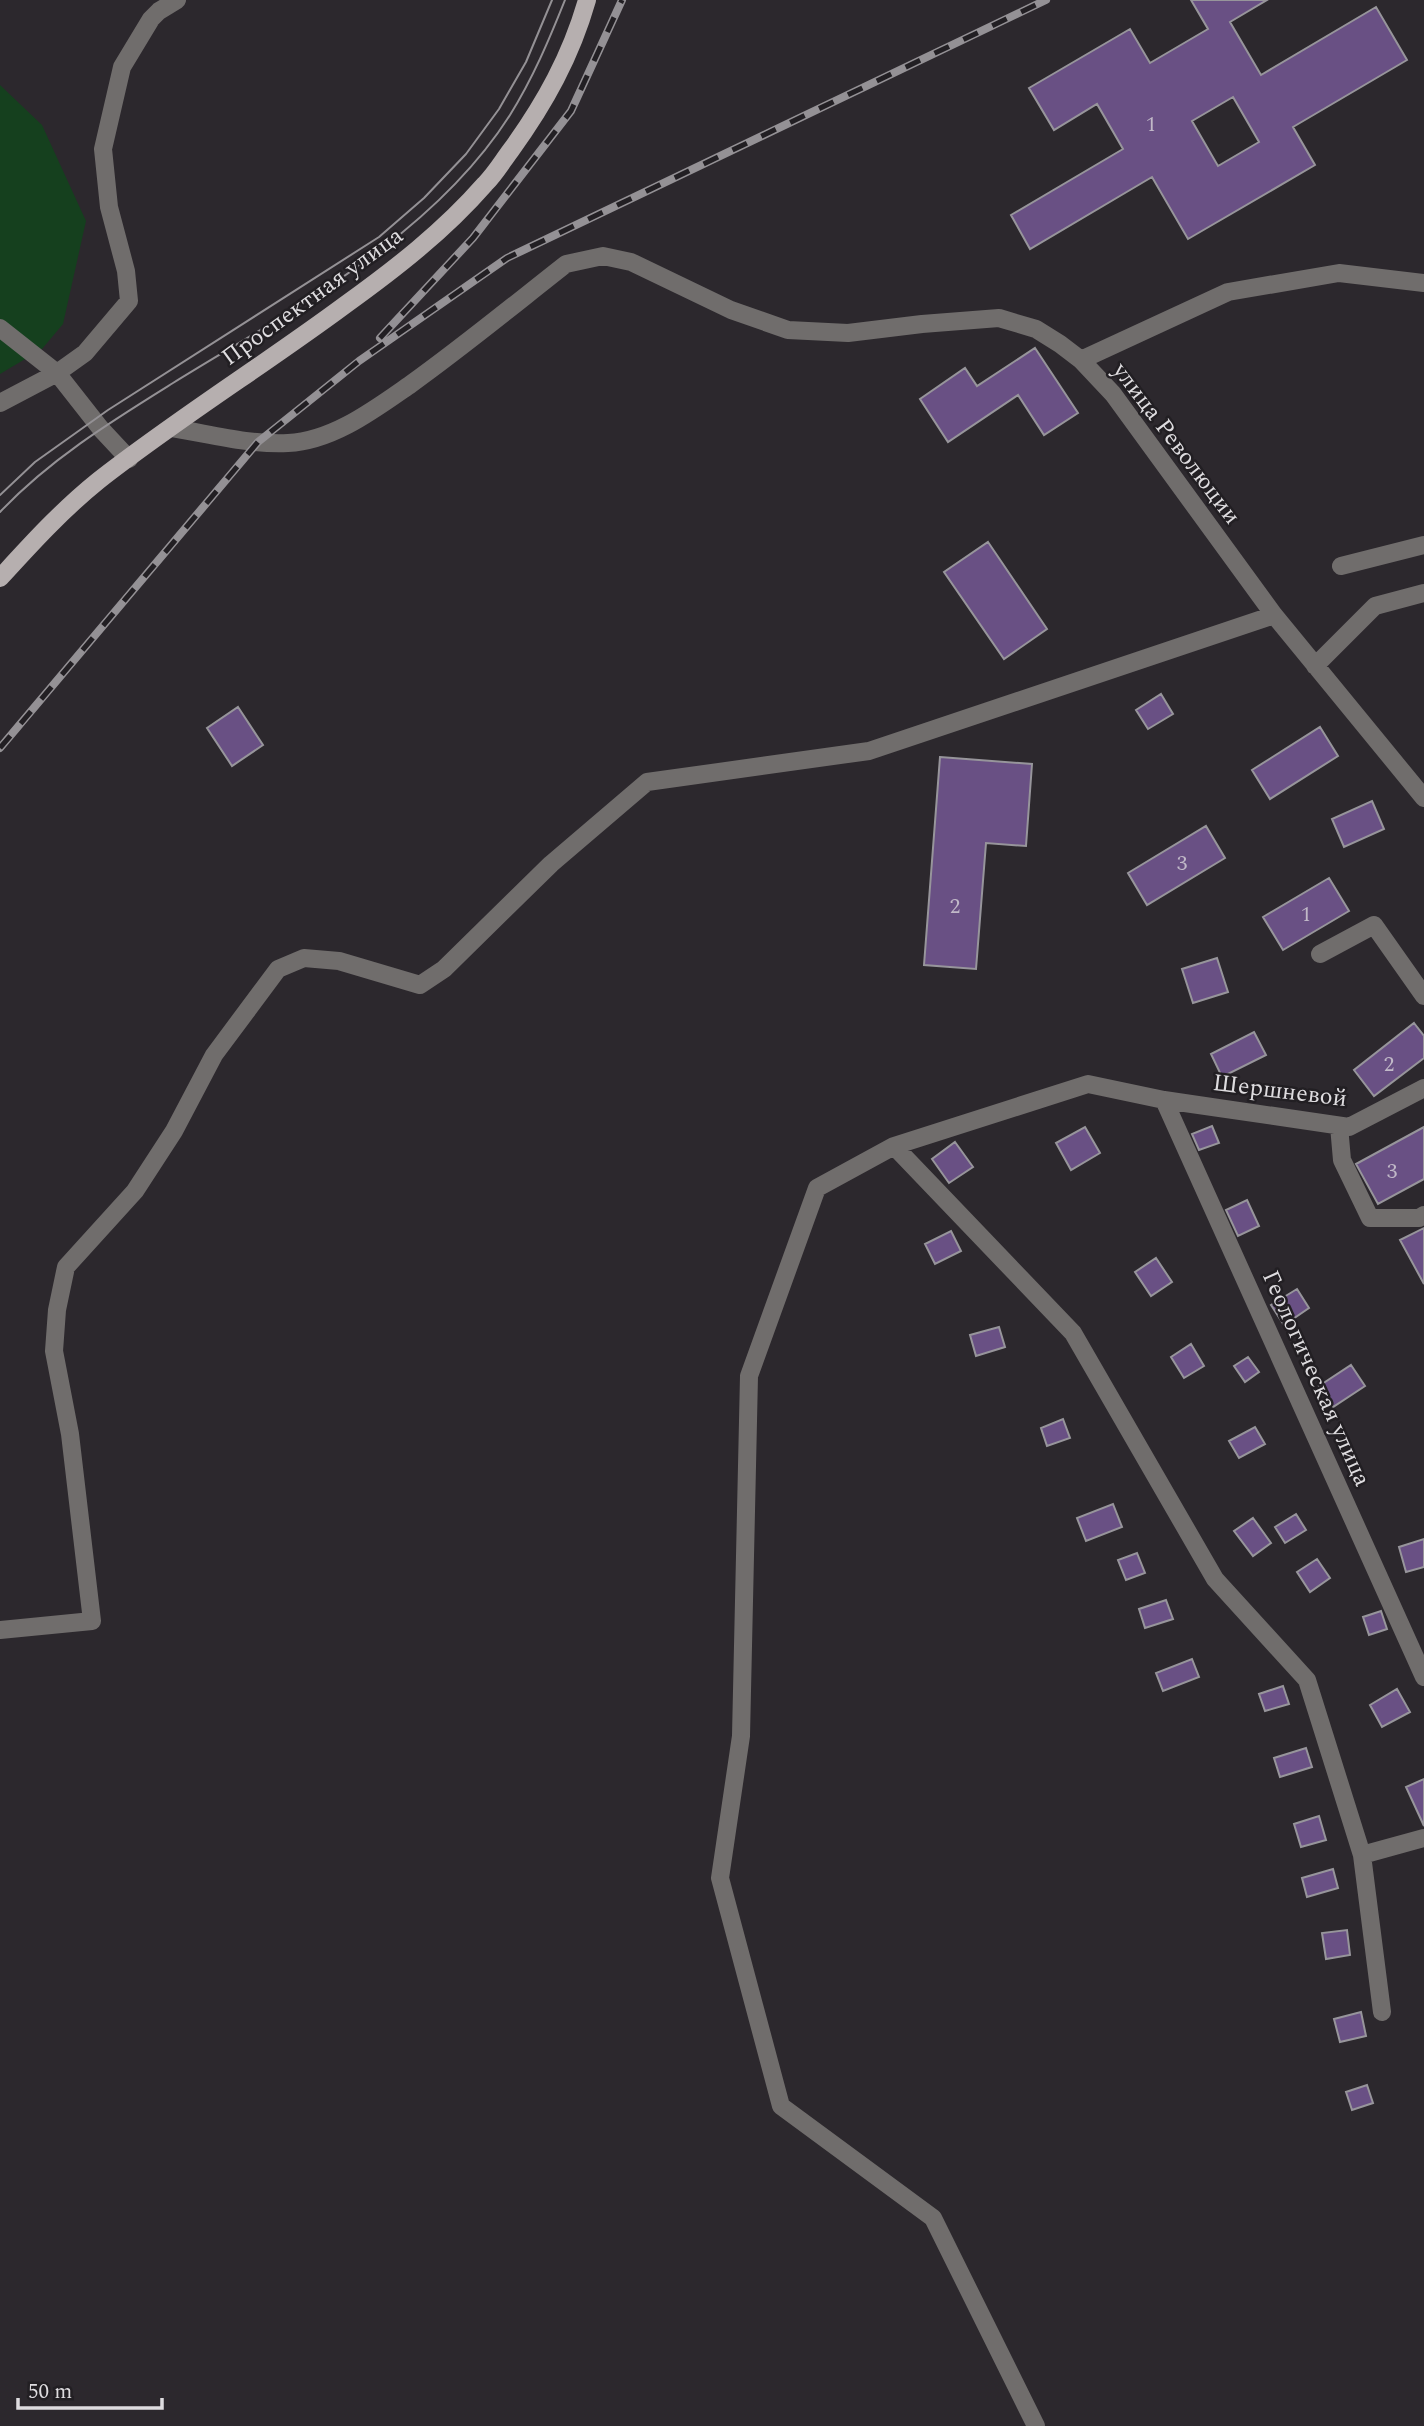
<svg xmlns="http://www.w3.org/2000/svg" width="1424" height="2426" viewBox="0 0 1424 2426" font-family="Spectral,serif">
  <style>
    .green { fill: #15401e }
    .building { fill: #695084; stroke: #97959b; stroke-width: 2; fill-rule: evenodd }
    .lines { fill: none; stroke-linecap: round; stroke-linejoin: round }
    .minor { stroke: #706d6c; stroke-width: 18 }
    .major { stroke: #b6afaf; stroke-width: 18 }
    .tram { stroke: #949195; stroke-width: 2 }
    .rail-casing { stroke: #949195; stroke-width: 8 }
    .rail { stroke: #221f23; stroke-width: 5; stroke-dasharray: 16; stroke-linecap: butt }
    .labels { text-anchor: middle; stroke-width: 5; stroke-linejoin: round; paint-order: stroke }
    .number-label { font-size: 21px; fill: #c1b9c8 }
    .street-label { font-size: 24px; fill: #dedcdf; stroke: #221f23 }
  </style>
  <rect width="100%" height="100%" fill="#2c282d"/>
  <path class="green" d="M0 85 42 125 86 221 63 324 42 349 0 374Z"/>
  <path class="building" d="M1191 0H1267L1230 22 1261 75 1376 7 1407 60 1293 127 1315 165 1188 239 1152 177 1030 249 1011 215 1123 149 1097 104 1054 130 1029 88 1130 29 1150 63 1208 29ZM1233 97 1259 142 1218 166 1192 121Z
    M1035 348 1078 413 1044 435 1018 395 948 442 920 399 965 368 977 386Z
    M988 542 1047 629 1004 659 944 572Z
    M1161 694 1173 714 1148 729 1136 710Z
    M238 707 263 745 232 766 207 728Z
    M1320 727 1338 756 1270 799 1252 770Z
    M940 757 1032 764 1026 846 986 843 976 969 924 965Z
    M1372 801 1384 829 1344 847 1332 819Z
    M1206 826 1225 858 1147 905 1128 873Z
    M1329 878 1349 911 1283 950 1263 917Z
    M1217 958 1228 992 1193 1003 1182 969Z
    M1414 1023 1424 1036V1058L1374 1096 1354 1070Z
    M1254 1032 1266 1055 1222 1077 1211 1054Z
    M1212 1126 1219 1143 1199 1150 1192 1134Z
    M1085 1127 1100 1153 1071 1170 1056 1143Z
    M1424 1127V1179L1378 1204 1356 1164Z
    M955 1142 973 1167 949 1183 932 1159Z
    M1247 1200 1259 1226 1238 1236 1226 1210Z
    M1424 1228V1284L1400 1240Z
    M951 1231 961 1251 935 1264 925 1244Z
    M1156 1258 1172 1282 1151 1296 1135 1272Z
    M1297 1289 1309 1308 1284 1325 1271 1305Z
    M999 1327 1005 1347 976 1356 970 1335Z
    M1191 1344 1204 1366 1184 1378 1171 1357Z
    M1248 1357 1259 1372 1245 1382 1234 1366Z
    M1351 1365 1365 1386 1333 1407 1319 1386Z
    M1063 1419 1070 1438 1047 1446 1041 1428Z
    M1255 1427 1265 1444 1239 1458 1229 1441Z
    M1113 1504 1122 1527 1086 1541 1077 1518Z
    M1296 1514 1306 1530 1285 1543 1275 1527Z
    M1253 1518 1271 1543 1253 1556 1234 1531Z
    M1424 1539V1567L1406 1572 1399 1547Z
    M1137 1553 1145 1573 1126 1580 1118 1560Z
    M1317 1559 1330 1578 1310 1592 1297 1572Z
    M1166 1600 1173 1619 1145 1628 1139 1609Z
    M1381 1611 1387 1629 1369 1635 1363 1617Z
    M1192 1659 1199 1677 1163 1691 1156 1673Z
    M1283 1686 1289 1704 1265 1711 1259 1694Z
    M1397 1689 1410 1712 1382 1727 1370 1705Z
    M1306 1748 1312 1767 1280 1777 1274 1758Z
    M1424 1779V1826L1406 1787Z
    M1319 1816 1326 1840 1301 1847 1294 1824Z
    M1333 1869 1338 1888 1307 1897 1302 1878Z
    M1347 1930 1350 1955 1326 1959 1322 1933Z
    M1361 2012 1366 2036 1340 2042 1334 2019Z
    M1367 2085 1373 2103 1352 2110 1346 2092Z"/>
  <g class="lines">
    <path class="minor" d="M0 328 57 373 85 353 129 301 126 271 109 207 103 149 122 67 151 19 159 11 177 0
      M1081 360 1228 292 1339 273 1424 283
      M0 403 57 373 101 429 129 459
      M172 428C210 434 249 445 288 443 333 441 375 409 411 384 464 346 515 304 566 264L603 256 631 262 731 310 788 330 848 333 922 324 999 318 1036 329 1060 344 1081 360 1113 394 1274 615 1424 798
      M1341 566 1424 545
      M1315 666 1375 606 1424 593
      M1320 954 1374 925 1424 996
      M1164 1100 1424 1677
      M1339 1126 1342 1160 1370 1218H1419L1424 1215
      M894 1146 1073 1333 1215 1579 1307 1680 1362 1855 1424 1838
      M0 1630 92 1621 70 1434 54 1351 57 1310 66 1267 135 1191 174 1131 214 1055 278 969 304 958 339 961 420 985 444 969 551 864 647 782 869 751 1274 615
      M1362 1855 1382 2012
      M1036 2426 933 2218 781 2106 720 1878 741 1736 749 1376 817 1188 894 1146 1088 1084 1164 1100 1349 1127 1424 1088"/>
    <path class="major" d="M0 578C31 544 62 510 98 481 177 419 264 365 345 305 395 269 444 231 485 184 495 174 502 162 511 150 545 103 571 56 587 0"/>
    <path class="tram" d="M0 495 35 462 108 410 379 237 424 198 466 154 499 109 526 62 552 0
      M0 512C50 459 112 421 173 383 293 309 433 236 510 115 533 78 549 40 565 0"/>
    <defs>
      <path id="rail" d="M380 338 473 238 571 111 622 0
        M0 748 258 442 359 361 507 258 1046 0"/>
    </defs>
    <use href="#rail" class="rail-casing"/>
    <use href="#rail" class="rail"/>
  </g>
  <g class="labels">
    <g class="number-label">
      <text x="1151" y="131">1</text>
      <text x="1182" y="870">3</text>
      <text x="955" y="913">2</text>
      <text x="1306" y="921">1</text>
      <text x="1389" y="1071">2</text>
      <text x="1392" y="1178">3</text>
    </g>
    <g class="street-label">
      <text transform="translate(312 296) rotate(-36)" y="8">Проспектная улица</text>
      <text transform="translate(1177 443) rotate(53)" y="8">улица Революции</text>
      <text transform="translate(1280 1090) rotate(7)" y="8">Шершневой</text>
      <text transform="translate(1317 1378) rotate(66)" y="8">Геологическая улица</text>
    </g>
  </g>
  <path d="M18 2398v10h144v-10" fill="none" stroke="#dedcdf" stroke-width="3.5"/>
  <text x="28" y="2398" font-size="21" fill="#dedcdf" stroke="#221f23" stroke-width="5" paint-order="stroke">50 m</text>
</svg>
